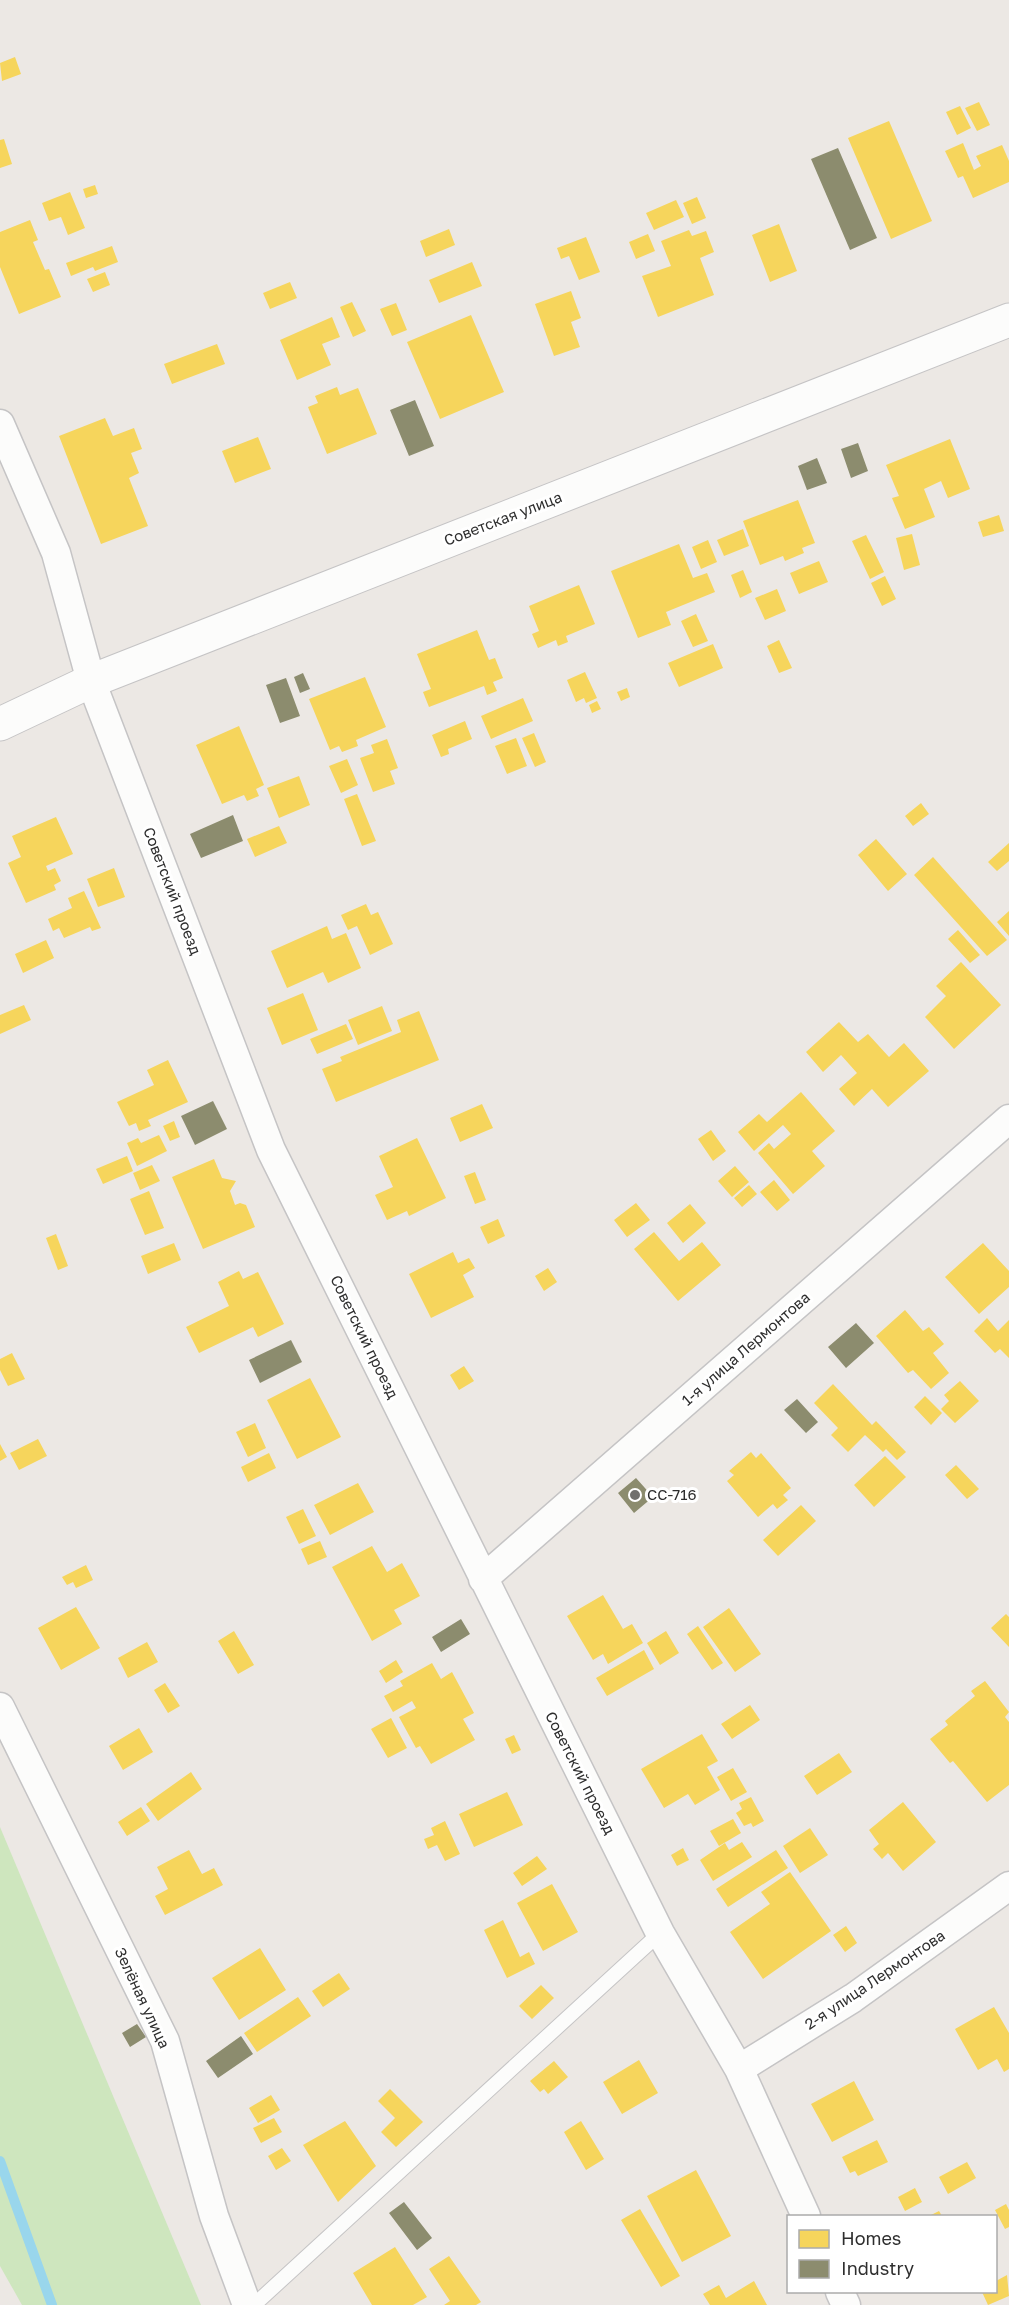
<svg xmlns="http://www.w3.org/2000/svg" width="1009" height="2305" viewBox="0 0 1009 2305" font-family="'Golos Text',sans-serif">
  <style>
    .green { fill: #cee6be }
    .homes { fill: #f6d55c }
    .industry { fill: #8c8c6e }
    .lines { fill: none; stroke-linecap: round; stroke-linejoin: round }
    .stream { stroke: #99d6ec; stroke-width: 10 }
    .lane-casing { stroke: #c5c4c5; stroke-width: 16 }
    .street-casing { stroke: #c5c4c5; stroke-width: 31 }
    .secondary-casing { stroke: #c5c4c5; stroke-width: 35 }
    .lane { stroke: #fcfcfb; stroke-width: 14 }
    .street { stroke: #fcfcfb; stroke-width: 28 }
    .secondary { stroke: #fcfcfb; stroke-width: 33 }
    .poi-dot { fill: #706f6e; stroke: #fff; stroke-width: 2 }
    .labels { text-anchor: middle; stroke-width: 6; stroke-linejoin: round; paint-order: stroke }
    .street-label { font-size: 15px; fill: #2e2e2e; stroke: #fff }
    .poi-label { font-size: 15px; fill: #2e2e2e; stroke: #fff; text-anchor: start }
  </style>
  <rect width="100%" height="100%" fill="#ece8e4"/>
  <path class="green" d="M0 1827 201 2305H22L0 2266Z"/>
  <path class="homes" d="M15 57 21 74 2 81 0 63Z
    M979 102 990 125 977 131 965 108Z
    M960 106 971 128 957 135 946 112Z
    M889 121 932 221 891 239 848 138Z
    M4 139 12 164 0 168V140Z
    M963 143 974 170 981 166 976 156 1002 145 1009 161V182L973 198 963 176 958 178 945 151Z
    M95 185 98 194 86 198 83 189Z
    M70 192 85 228 68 235 61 217 49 221 42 203Z
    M697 197 706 218 692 224 683 203Z
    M676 200 684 217 654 230 646 213Z
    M30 220 38 240 33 242 45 270 49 269 61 297 19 314 0 267V232Z
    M779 224 797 271 770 282 752 235Z
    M449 229 455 245 426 257 420 241Z
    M689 230 692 236 706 231 714 252 700 258 714 295 658 317 642 276 671 266 661 241Z
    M648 234 655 251 636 259 629 242Z
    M586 237 600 272 579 280 569 256 561 259 557 248Z
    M112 246 118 262 95 271 93 267 71 276 66 263Z
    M472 262 482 286 439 303 429 280Z
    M105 272 110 285 93 292 87 279Z
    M290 282 297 298 270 309 263 293Z
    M571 291 581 318 571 322 580 347 554 356 535 304Z
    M352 302 366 331 353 337 340 307Z
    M396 303 407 330 392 336 380 309Z
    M471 315 504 392 440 419 407 342Z
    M332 317 340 337 322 344 331 365 297 380 280 340Z
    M217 344 225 364 172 384 164 364Z
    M337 387 340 395 358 388 377 434 327 454 308 407 318 403 315 396Z
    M105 418 113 436 134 428 142 449 131 453 139 473 129 478 148 526 101 544 59 436Z
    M258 437 271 469 235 483 222 451Z
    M950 439 970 489 948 498 941 481 924 489 935 517 905 529 892 498 899 496 886 465Z
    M798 500 815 543 802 548 804 553 785 561 783 556 760 565 743 521Z
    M999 515 1004 531 983 537 978 522Z
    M743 529 749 546 724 556 717 540Z
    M912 534 920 565 904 570 896 538Z
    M866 535 884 572 870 579 852 541Z
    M708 540 717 562 701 569 692 547Z
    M679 544 693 578 707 573 715 592 666 612 671 625 638 638 611 571Z
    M819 561 828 582 799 594 790 573Z
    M743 570 752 592 740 598 731 575Z
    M885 576 896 599 882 606 871 583Z
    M579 585 595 624 566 636 568 642 558 646 556 640 538 648 532 634 539 631 529 606Z
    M777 589 786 611 765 620 755 598Z
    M696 614 708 641 693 647 681 621Z
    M477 630 489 660 495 658 503 678 493 682 497 691 487 695 484 686 429 707 423 692 431 689 417 654Z
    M779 640 792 668 779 673 767 646Z
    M713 644 723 668 679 687 668 663Z
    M585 672 597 698 586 703 584 698 576 702 567 680Z
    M365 677 386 727 356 740 358 746 342 752 339 746 330 750 309 699Z
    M627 688 630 697 621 701 617 692Z
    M523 698 533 721 491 739 481 716Z
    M597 701 601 709 592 713 589 705Z
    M465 721 472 739 448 749 449 754 441 757 432 735Z
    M239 726 264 785 256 789 259 796 247 801 244 795 222 804 196 745Z
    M534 733 546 762 535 767 522 738Z
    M516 738 527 766 507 774 495 746Z
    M387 739 398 768 390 771 395 784 373 792 360 758 374 753 371 745Z
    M347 759 358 785 341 793 329 766Z
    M299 776 310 805 279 818 267 788Z
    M357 794 376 841 362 846 344 799Z
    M921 803 929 814 913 826 905 816Z
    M56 817 73 854 46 866 48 871 55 868 61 881 54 885 56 890 26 903 8 863 21 857 12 836Z
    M279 826 287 843 255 857 247 839Z
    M876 839 907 874 888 891 858 855Z
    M1009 843V861L997 871 988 862Z
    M933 857 1007 940 987 956 914 875Z
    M114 868 125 897 98 907 87 879Z
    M84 891 101 928 92 931 90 927 64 938 59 928 53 931 48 919 72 908 68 898Z
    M366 904 371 915 378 912 393 944 370 955 357 926 348 930 341 915Z
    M1009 911V936L997 922Z
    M327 926 332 939 346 933 361 968 328 983 323 972 287 988 271 951Z
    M958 930 980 955 970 963 948 939Z
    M46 940 54 958 23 973 15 954Z
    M961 962 1001 1005 954 1049 925 1017 946 996 936 986Z
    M303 993 318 1030 282 1045 267 1008Z
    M24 1005 31 1020 0 1034V1015Z
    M382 1006 392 1031 358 1045 348 1020Z
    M419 1011 439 1060 336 1102 322 1069 342 1061 340 1057 401 1032 397 1020Z
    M839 1022 858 1042 868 1034 889 1057 904 1043 929 1071 888 1107 872 1089 854 1106 839 1089 857 1073 841 1055 823 1072 806 1052Z
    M346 1024 353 1039 317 1054 310 1039Z
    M168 1060 188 1102 148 1120 151 1126 139 1131 136 1123 129 1126 117 1102 154 1085 147 1070Z
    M801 1092 835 1131 812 1151 825 1166 793 1194 758 1153 769 1143 774 1149 791 1134 783 1125 754 1151 738 1132 759 1114 767 1122Z
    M482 1104 493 1128 460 1142 450 1118Z
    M174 1121 180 1137 170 1141 163 1126Z
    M711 1130 726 1151 713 1161 698 1139Z
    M159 1135 167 1151 137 1166 127 1143 138 1138 141 1143Z
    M417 1138 446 1198 409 1216 407 1211 387 1220 375 1195 393 1187 379 1156Z
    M127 1156 133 1171 103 1184 96 1169Z
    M214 1159 222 1178 236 1181 230 1191 235 1205 240 1203 246 1205 255 1227 203 1249 172 1177Z
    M152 1165 160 1181 140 1190 133 1173Z
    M735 1166 749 1182 732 1197 718 1181Z
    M475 1172 486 1200 475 1204 464 1176Z
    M774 1180 790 1200 777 1211 760 1192Z
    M749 1185 757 1194 742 1207 734 1198Z
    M149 1191 164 1228 145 1235 130 1199Z
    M636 1203 650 1220 627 1237 614 1220Z
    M690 1204 706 1223 683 1243 667 1223Z
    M498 1219 505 1236 488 1244 480 1227Z
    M654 1232 679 1261 702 1242 721 1265 678 1301 634 1249Z
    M56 1234 68 1266 58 1270 46 1238Z
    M174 1243 181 1260 148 1274 141 1256Z
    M983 1243 1009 1271V1287L979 1314 945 1277Z
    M453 1252 458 1263 469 1258 475 1268 463 1275 474 1297 431 1318 409 1274Z
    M548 1268 557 1282 544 1291 535 1276Z
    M239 1271 243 1279 258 1272 284 1324 258 1337 253 1327 199 1353 186 1327 229 1306 218 1282Z
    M905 1310 923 1331 929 1327 944 1344 933 1353 949 1373 931 1389 913 1370 908 1373 876 1336Z
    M987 1318 998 1331 1009 1320V1358L1000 1349 995 1353 974 1331Z
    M12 1353 25 1379 8 1386 0 1370V1359Z
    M464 1366 474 1381 459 1390 450 1375Z
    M310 1378 341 1437 297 1459 267 1400Z
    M960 1381 979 1401 955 1423 941 1409 949 1401 944 1395Z
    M833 1384 872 1425 876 1421 906 1452 897 1460 886 1449 883 1452 865 1435 848 1452 831 1435 838 1428 814 1403Z
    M925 1396 942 1413 931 1425 914 1407Z
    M255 1423 266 1448 248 1457 236 1432Z
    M38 1439 47 1456 19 1470 10 1453Z
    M0 1444 7 1457 0 1461Z
    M751 1452 756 1458 761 1453 791 1488 783 1495 788 1500 777 1509 773 1504 758 1517 727 1481 734 1475 729 1471Z
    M269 1453 276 1468 248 1482 241 1467Z
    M885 1456 906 1477 874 1507 854 1485Z
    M956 1465 979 1489 967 1499 945 1475Z
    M358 1483 374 1512 330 1535 314 1505Z
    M801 1505 816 1521 778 1556 763 1540Z
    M303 1509 316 1536 299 1544 286 1517Z
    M320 1541 327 1557 308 1565 301 1549Z
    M372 1546 387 1572 402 1563 420 1596 394 1610 402 1624 372 1641 332 1567Z
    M86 1565 93 1580 76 1588 73 1582 67 1585 62 1577Z
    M603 1595 623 1629 632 1624 643 1643 608 1664 603 1654 593 1660 567 1616Z
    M76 1607 100 1648 61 1670 38 1628Z
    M729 1608 761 1654 735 1672 703 1627Z
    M1006 1614 1009 1617V1647L991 1628Z
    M698 1626 723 1663 712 1670 687 1634Z
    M234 1631 254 1665 238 1674 218 1641Z
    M666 1631 679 1653 660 1665 647 1643Z
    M147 1642 158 1662 128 1678 118 1658Z
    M644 1650 654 1669 607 1696 596 1678Z
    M396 1660 403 1672 386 1683 379 1671Z
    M432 1663 441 1679 452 1672 474 1713 463 1719 475 1740 431 1764 420 1746 416 1748 399 1717 416 1708 412 1701 393 1712 384 1696 403 1686 400 1681Z
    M985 1681 1009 1712 1005 1717 1009 1722V1785L987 1802 953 1761 950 1763 930 1739 948 1725 945 1721 975 1696 971 1691Z
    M165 1683 180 1706 168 1713 154 1690Z
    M750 1705 760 1720 732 1739 721 1724Z
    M391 1718 407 1748 388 1758 371 1729Z
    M139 1728 153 1752 123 1770 109 1746Z
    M702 1734 718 1761 707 1767 720 1790 695 1805 688 1794 664 1808 641 1769Z
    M514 1735 521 1750 512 1754 505 1739Z
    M839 1753 852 1772 817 1795 804 1776Z
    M733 1768 747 1792 731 1801 717 1777Z
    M191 1772 202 1789 158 1821 146 1804Z
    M507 1792 523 1825 474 1847 459 1814Z
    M751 1797 764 1821 753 1827 751 1823 744 1826 736 1813 742 1809 739 1803Z
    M903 1802 936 1842 903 1871 888 1853 882 1859 873 1849 879 1844 869 1830Z
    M141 1807 150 1821 127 1836 118 1822Z
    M733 1819 741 1833 719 1846 710 1831Z
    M445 1821 460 1854 445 1861 437 1845 428 1849 424 1839 434 1835 431 1828Z
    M810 1828 828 1855 800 1873 783 1846Z
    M742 1842 752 1857 713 1881 700 1860 725 1843 729 1850Z
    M683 1848 689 1860 677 1866 671 1855Z
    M189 1850 202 1874 214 1868 223 1885 165 1915 155 1896 168 1889 157 1867Z
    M776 1850 788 1868 728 1907 716 1889Z
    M537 1856 547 1869 522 1886 513 1873Z
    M790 1872 831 1931 763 1979 730 1932 770 1904 761 1892Z
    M552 1884 578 1932 543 1951 517 1903Z
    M503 1920 520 1957 529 1952 535 1964 507 1978 484 1930Z
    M846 1926 857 1943 845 1952 833 1935Z
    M260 1948 286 1990 239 2020 212 1978Z
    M339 1973 350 1989 323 2007 312 1991Z
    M541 1985 554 1998 532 2019 519 2006Z
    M298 1997 311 2016 257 2052 244 2033Z
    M994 2007 1009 2033V2069L1004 2072 997 2059 978 2070 955 2029Z
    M639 2060 658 2093 622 2114 603 2082Z
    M554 2061 568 2077 548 2094 544 2089 540 2092 530 2081Z
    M854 2081 874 2120 832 2142 811 2104Z
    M390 2089 423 2122 396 2147 381 2132 395 2118 378 2101Z
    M271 2095 280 2110 258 2123 249 2108Z
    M274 2118 282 2132 261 2143 253 2128Z
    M345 2121 376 2166 338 2202 303 2145Z
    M581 2121 604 2159 586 2170 564 2132Z
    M877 2140 888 2162 858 2176 855 2171 850 2173 842 2157Z
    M282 2148 291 2161 276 2170 268 2156Z
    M967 2162 976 2178 948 2194 939 2177Z
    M696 2170 731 2236 682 2262 647 2196Z
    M915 2188 922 2202 905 2211 898 2197Z
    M1006 2204 1009 2210V2227L1005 2229 995 2210Z
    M640 2209 680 2276 661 2287 621 2220Z
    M939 2211 942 2216H929Z
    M395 2247 427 2297 413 2305H372L353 2273Z
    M449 2256 481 2302 476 2305H444L450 2301 429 2269Z
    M1007 2275 1009 2296 988 2305 982 2292H996V2281Z
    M754 2281 767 2305H710L703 2294 719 2285 726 2298Z"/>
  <path class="industry" d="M838 148 877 238 850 250 811 159Z
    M415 400 434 446 409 456 390 410Z
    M858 443 868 471 851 478 841 449Z
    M817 458 827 483 807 490 798 466Z
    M303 673 310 689 300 693 294 677Z
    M286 678 300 716 280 723 266 685Z
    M233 815 243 841 201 858 190 834Z
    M213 1101 227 1129 195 1145 181 1116Z
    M856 1323 874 1343 846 1368 828 1347Z
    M291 1340 302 1362 260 1383 249 1360Z
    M797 1399 818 1422 806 1433 784 1410Z
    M636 1478 653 1497 634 1513 618 1493Z
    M461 1619 470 1634 441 1652 432 1637Z
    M137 2024 146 2037 130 2047 122 2033Z
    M241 2036 253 2054 218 2078 206 2061Z
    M404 2202 432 2238 417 2250 389 2213Z"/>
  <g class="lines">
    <path class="stream" d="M0 2161 52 2305"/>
    <defs>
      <path id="lane" d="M254 2305 660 1933"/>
      <path id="street" d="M0 424 56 553 91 681 271 1150 660 1933 739 2069 806 2216
        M483 1579 1009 1119
        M0 1707 165 2041 214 2216 247 2305
        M739 2069 853 1998 1009 1886
        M840 2292 846 2305"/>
      <path id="secondary" d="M0 724 91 681 1009 320"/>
    </defs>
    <use href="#lane" class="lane-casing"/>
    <use href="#street" class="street-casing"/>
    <use href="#secondary" class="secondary-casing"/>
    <use href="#lane" class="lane"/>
    <use href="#street" class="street"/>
    <use href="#secondary" class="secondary"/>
  </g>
  <circle class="poi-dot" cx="635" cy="1495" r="6"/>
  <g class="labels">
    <g class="street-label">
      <text transform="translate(503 519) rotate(-21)" y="5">Советская улица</text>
      <text transform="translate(172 891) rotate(69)" y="5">Советский проезд</text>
      <text transform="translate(364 1337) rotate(64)" y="5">Советский проезд</text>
      <text transform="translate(746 1349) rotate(-41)" y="5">1-я улица Лермонтова</text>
      <text transform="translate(580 1773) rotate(63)" y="5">Советский проезд</text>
      <text transform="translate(875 1980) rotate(-34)" y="5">2-я улица Лермонтова</text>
      <text transform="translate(142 1998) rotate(65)" y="5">Зелёная улица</text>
    </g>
    <g class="poi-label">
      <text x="647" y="1500">СС-716</text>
    </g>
  </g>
  <rect x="787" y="2215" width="210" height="78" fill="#ffffff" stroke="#ababab" stroke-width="1.5"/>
  <rect x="799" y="2230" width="30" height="18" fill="#f6d55c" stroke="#ababab" stroke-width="1.5"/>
  <text x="841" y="2245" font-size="18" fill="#2e2e2e">Homes</text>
  <rect x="799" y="2260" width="30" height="18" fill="#8c8c6e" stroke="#ababab" stroke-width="1.5"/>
  <text x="841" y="2275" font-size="18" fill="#2e2e2e">Industry</text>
</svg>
